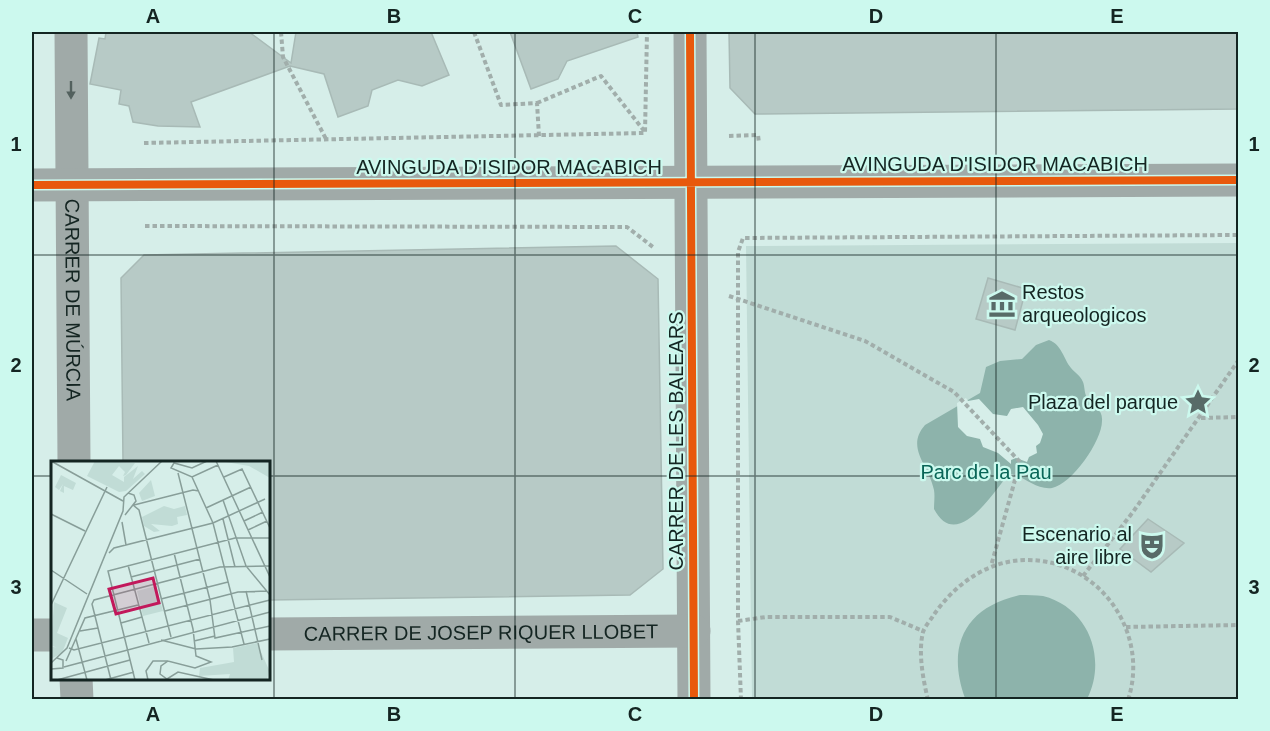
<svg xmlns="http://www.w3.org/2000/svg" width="1270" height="731" viewBox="0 0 1270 731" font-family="Arial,sans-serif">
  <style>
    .green { fill: #c1dcd6 }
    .water { fill: #8db3ab }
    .pier { fill: #d6eee9 }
    .building { fill: #b7cac6; stroke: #a8bab6; stroke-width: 1.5 }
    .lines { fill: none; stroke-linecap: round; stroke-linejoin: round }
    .path { stroke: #a1aeab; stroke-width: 4; stroke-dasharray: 4.5 3; stroke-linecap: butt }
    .minor { stroke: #a0aaa8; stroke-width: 33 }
    .cycleway-casing { stroke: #ccf9ee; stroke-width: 11 }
    .cycleway { stroke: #e8590c; stroke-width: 8 }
    .oneway { fill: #53615e }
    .grid { fill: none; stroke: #142522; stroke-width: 1.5; stroke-opacity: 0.55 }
    .labels { text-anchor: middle; stroke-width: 4.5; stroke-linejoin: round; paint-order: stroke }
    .street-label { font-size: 20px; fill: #142522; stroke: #ccf9ee }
    .poi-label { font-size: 20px; fill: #142522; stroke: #ccf9ee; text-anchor: end }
    .park-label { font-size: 20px; fill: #096557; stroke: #ccf9ee }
    .inset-road { fill: none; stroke: #889e99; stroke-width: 1.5 }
    .view { fill: #c2185b; fill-opacity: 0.15; stroke: #c2185b; stroke-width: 3 }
    .inset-edge { fill: none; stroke: #142522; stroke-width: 3 }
    .neatline { fill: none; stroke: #142522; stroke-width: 2 }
    .grid-label { font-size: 20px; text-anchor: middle; font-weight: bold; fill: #142522 }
  </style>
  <rect width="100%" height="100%" fill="#d6eee9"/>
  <path class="green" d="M1238 243V699H752L746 246Z"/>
  <path class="water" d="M1049 340C1062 345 1063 358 1071 368 1075 373 1080 375 1083 382 1085 387 1084 395 1088 399 1094 407 1103 409 1102 421 1102 441 1072 484 1052 488 1035 490 1024 475 1009 474 994 491 957 553 934 509 934 503 935 496 934 490 929 465 905 448 925 425L980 393 986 367 1000 361 1022 359 1036 345Z
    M1020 595C1027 595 1036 595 1043 596 1090 608 1107 660 1087 699L965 698C946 646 965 607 1020 595Z"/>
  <path class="pier" d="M966 398 968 401 979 399 993 414 1007 416 1011 409 1023 407 1038 425 1043 434 1040 443 1036 446 1037 453 1029 457 1027 462 1016 458 1011 460V464L998 453 983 447 980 439 967 436 958 427 957 403Z"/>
  <path class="building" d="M106 32H249L291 63 296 32H431L449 75 422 86 398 80 372 90 368 106 338 117 324 74 290 66 191 102 200 127 158 126 133 122 129 106 119 104 121 90 90 84 99 38 105 39Z
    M510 32H637L638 37 567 61 558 79 531 89Z
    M729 32H1239V109L755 114 730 88Z
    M616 246 658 279 663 569 630 595 268 600V462H123L121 278 144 255Z
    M988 278 1026 289 1015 330 976 319Z
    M1148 519 1184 543 1151 572 1120 549Z"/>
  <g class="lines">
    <path class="path" d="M281 32 283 57 326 139
      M474 32 501 105 537 103 539 136
      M537 103 601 76 645 132
      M729 136 758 135 759 143
      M144 143 645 133 647 32
      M145 226 627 227 653 247
      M729 296 865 341 954 392 1020 462 991 566
      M1201 418 1238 417
      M1083 576 1133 512 1238 361
      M738 621 766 617H890L923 631
      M1126 627 1238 625
      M741 700 738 621V252L743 238 1238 235
      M928 700C923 679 918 653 923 632 925 626 930 621 933 616 954 585 987 560 1027 560 1100 560 1150 633 1128 700"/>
    <g class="minor">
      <path id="s1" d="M71 32 74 462"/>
      <path d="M690 32 694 700"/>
      <path d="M32 185 1238 180"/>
      <path id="s2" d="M268 634 694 631"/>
      <path d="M32 635H52"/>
      <path d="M76 678 77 700"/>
    </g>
    <defs>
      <path id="cycleway" d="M690 32 694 700
        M32 185 1238 180"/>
    </defs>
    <use href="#cycleway" class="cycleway-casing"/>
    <use href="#cycleway" class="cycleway"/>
  </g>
  <defs><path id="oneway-solid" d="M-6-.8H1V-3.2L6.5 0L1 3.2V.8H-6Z" transform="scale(1.5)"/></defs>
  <use class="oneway" href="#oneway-solid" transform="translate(71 90) rotate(90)"/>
  <path class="grid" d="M274 32V700M515 32V700M755 32V700M996 32V700M32 255H1238M32 476H52M268 476H1238"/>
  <defs>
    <symbol id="museum-bare" viewBox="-9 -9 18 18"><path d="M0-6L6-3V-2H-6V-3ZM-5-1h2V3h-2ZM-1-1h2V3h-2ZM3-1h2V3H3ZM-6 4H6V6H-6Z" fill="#586b68" stroke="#ccf9ee" stroke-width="2.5" paint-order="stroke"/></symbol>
    <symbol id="sight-bare" viewBox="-9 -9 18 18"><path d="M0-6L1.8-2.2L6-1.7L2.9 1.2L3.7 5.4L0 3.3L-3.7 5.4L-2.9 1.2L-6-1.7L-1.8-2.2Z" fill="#586b68" stroke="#ccf9ee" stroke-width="2.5" paint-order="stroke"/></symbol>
    <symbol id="theatre-bare" viewBox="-9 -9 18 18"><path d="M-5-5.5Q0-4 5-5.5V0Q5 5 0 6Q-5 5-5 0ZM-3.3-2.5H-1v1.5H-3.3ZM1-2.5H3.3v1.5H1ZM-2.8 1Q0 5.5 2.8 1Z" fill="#586b68" stroke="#ccf9ee" stroke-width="2.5" paint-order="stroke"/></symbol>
  </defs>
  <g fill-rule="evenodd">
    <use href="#museum-bare" x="983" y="285" width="38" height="38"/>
    <use href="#sight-bare" x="1179" y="383" width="38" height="38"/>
    <use href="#theatre-bare" x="1133" y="527" width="38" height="38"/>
  </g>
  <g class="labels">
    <g class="street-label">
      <text x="995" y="171">AVINGUDA D'ISIDOR MACABICH</text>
      <text x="509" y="174">AVINGUDA D'ISIDOR MACABICH</text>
      <text dy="7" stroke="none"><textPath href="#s1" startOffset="268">CARRER DE MÚRCIA</textPath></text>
      <text transform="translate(676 441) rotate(-90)" y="7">CARRER DE LES BALEARS</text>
      <text dy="7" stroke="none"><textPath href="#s2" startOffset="213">CARRER DE JOSEP RIQUER LLOBET</textPath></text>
    </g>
    <g class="poi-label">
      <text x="1022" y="299" text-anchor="start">Restos<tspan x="1022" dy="23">arqueologicos</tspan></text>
      <text x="1178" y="409">Plaza del parque</text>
      <text x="1132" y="541">Escenario al<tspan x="1132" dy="23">aire libre</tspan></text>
    </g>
    <g class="park-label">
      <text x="986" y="479">Parc de la Pau</text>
    </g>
  </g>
  <g transform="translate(51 461)">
    <rect width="219" height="219" fill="#d6eee9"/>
    <path d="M44 0 84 2 75 14 72 15 74 11 68 5 61 14 73 21V16L87 5 82 18 91 10 94 13 75 30 68 31 36 15ZM169 0H219V17L198 5ZM10 14 25 22 22 29 13 25V32L9 30 12 23 8 29 4 26ZM100 19 104 35 91 40 88 32ZM113 45 123 48 134 45 136 54 126 56 127 63 121 65 100 63 109 70 103 71 93 65 91 56ZM105 125 112 150 92 155 86 130ZM3 141 16 147 6 172 17 177 11 192 0 198V185L6 187 0 184ZM206 182 218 209 216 219H177L179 213 148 215 149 207 183 201 182 187Z" fill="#c1dcd6"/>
    <path class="inset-road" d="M0 0 72 40M156 0 141 7 123 2 120 7 141 16 167 4M165 0 219 116M127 12 159 139 164 177 219 165M141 16 162 62 193 183M173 16 191 8 219 67M172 39 195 105 219 134M82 44 88 49 120 176M83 44 142 29 148 30M155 47 200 26M0 53 34 70M74 54 85 40 83 34 77 32M172 58 184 106M193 60 212 51M71 61 75 84M197 69 216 60M58 92 63 87 162 62 214 38M123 92 142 168 145 195 160 201 144 207 117 200 110 205 109 213 116 218 127 211 163 219M77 104 98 182M0 109 36 133M80 116 149 98M195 130 211 199M110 138 177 121M0 144 56 26M114 150 187 131 216 130M70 162 91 156M29 170 47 167M25 178 36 219M110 179 145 188 181 186 219 178M143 180 164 175M18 187 23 189 219 139M15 200 34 157 87 144M0 202 16 187 72 50 73 36 111 0M13 206 219 151M0 208 12 207V199L6 197M6 219 79 199M54 219 83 211M60 219 41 143 43 139 169 106 219 105M84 219 57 110 184 77H219M97 219 95 210 102 200H117"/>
    <path class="view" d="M102 117 108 142 65 153 58 128Z"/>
    <rect width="219" height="219" class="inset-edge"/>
  </g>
  <rect width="1270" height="731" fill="none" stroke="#ccf9ee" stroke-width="66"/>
  <rect x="33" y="33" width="1204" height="665" class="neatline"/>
  <g class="grid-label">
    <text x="153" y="23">A</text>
    <text x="394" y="23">B</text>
    <text x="635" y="23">C</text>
    <text x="876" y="23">D</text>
    <text x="1117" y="23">E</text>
    <text x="16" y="151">1</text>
    <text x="1254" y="151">1</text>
    <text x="16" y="372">2</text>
    <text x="1254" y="372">2</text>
    <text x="16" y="594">3</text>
    <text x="1254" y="594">3</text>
    <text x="153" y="721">A</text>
    <text x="394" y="721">B</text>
    <text x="635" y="721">C</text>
    <text x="876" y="721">D</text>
    <text x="1117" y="721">E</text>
  </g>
</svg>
